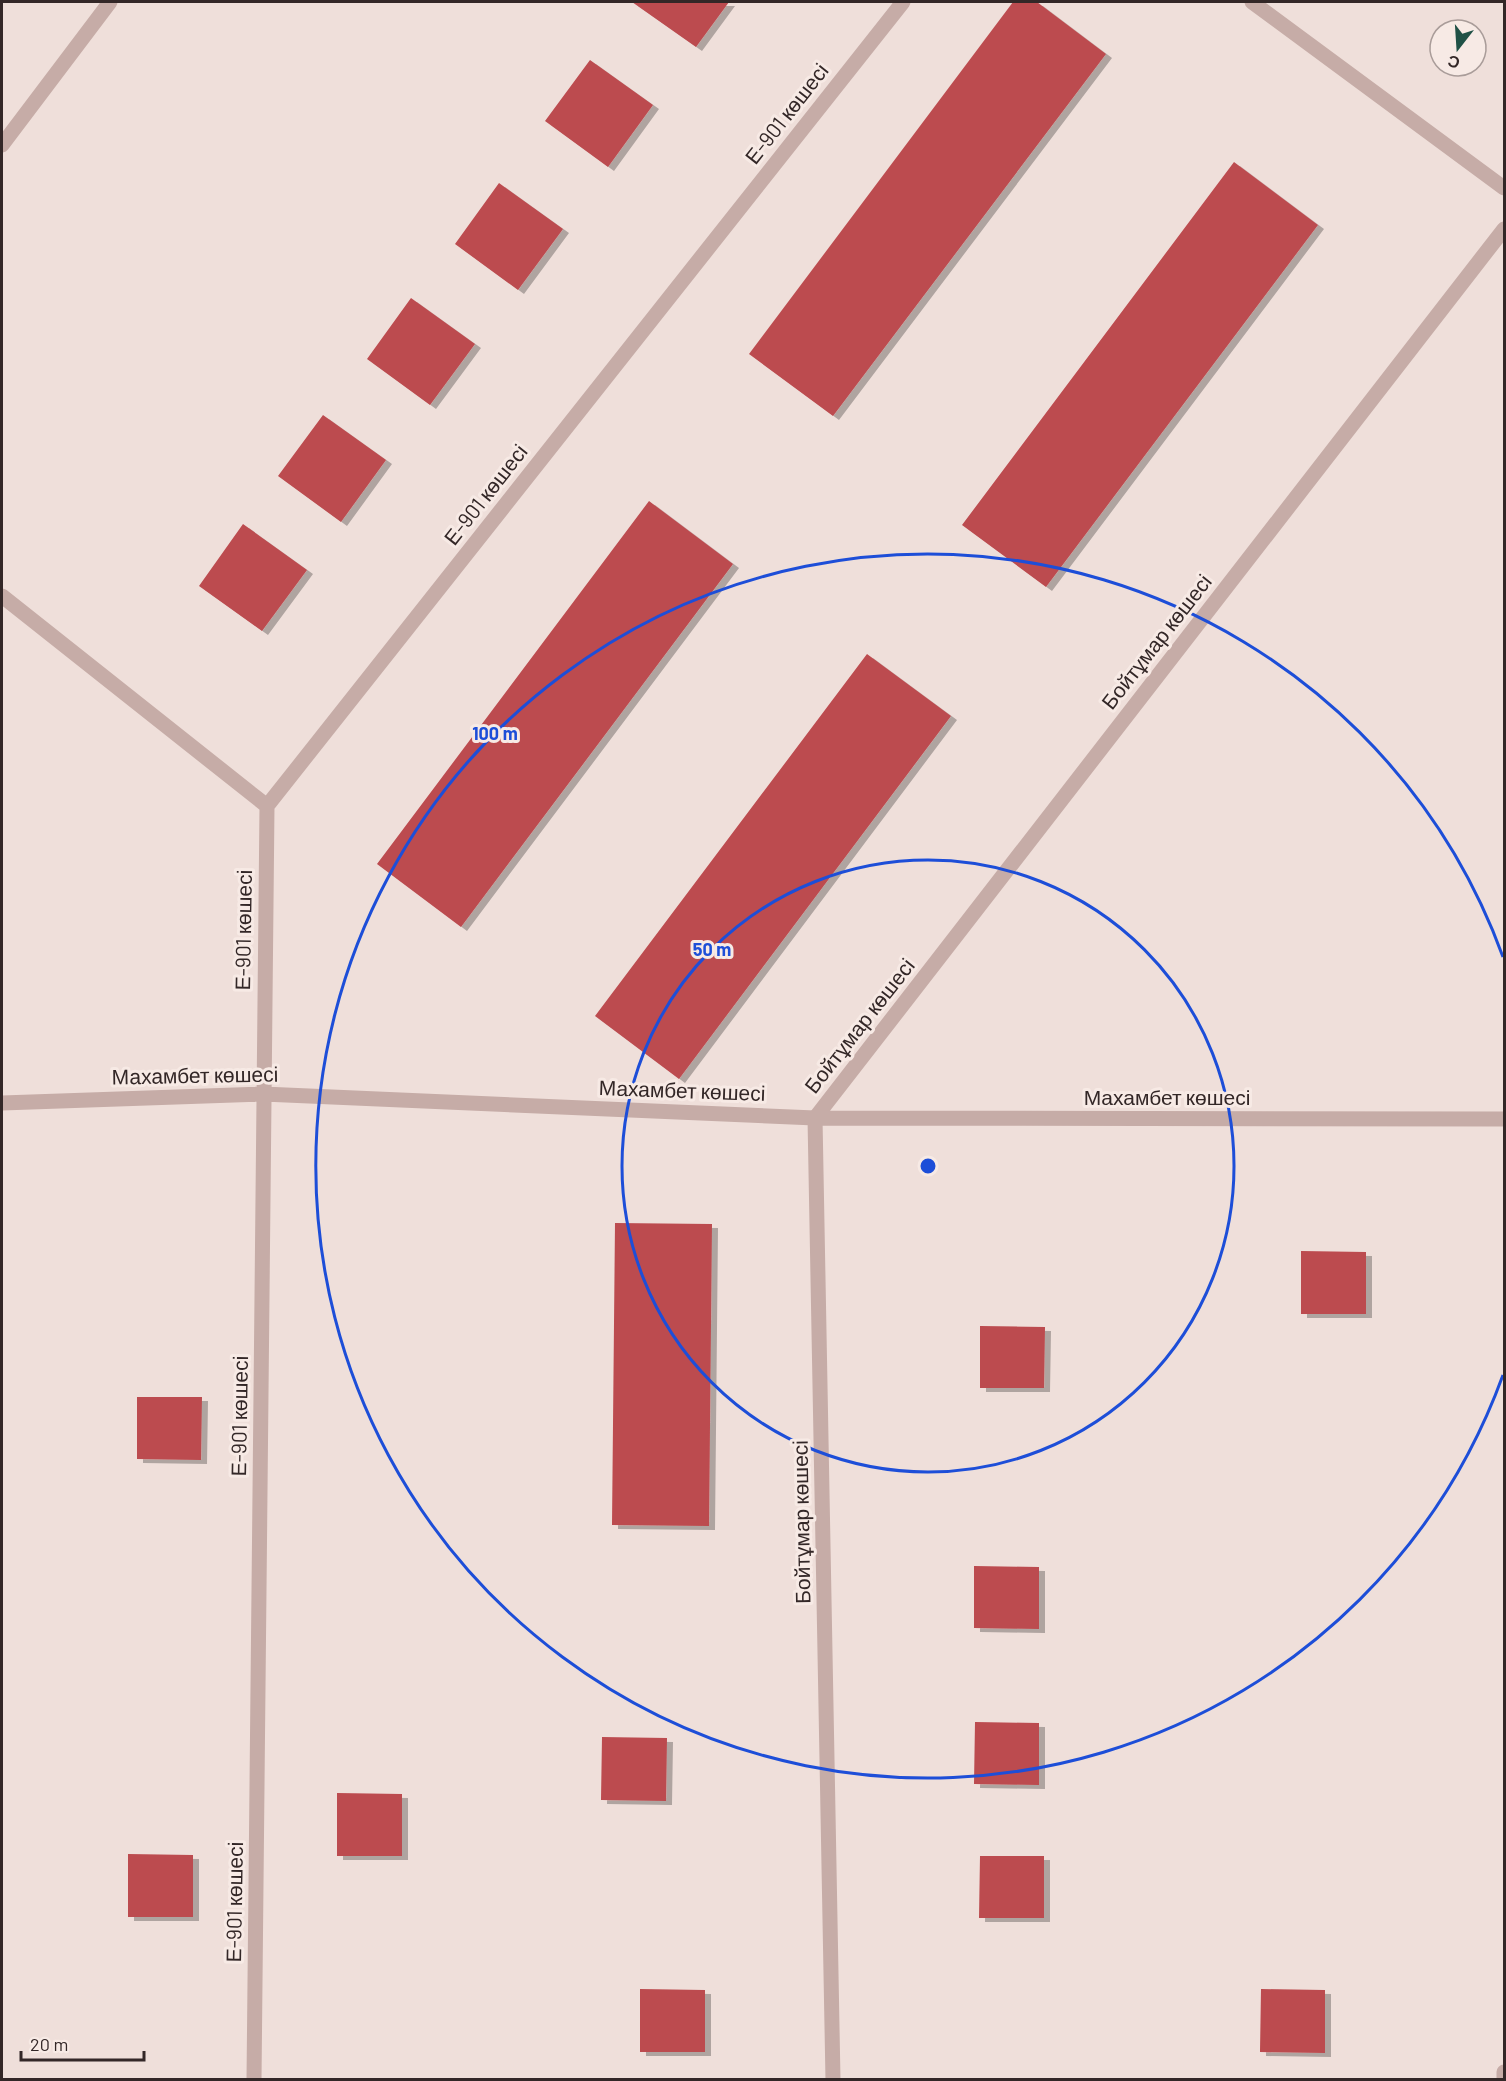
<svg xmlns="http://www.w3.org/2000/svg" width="1506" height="2081" viewBox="0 0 1506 2081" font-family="Barlow,sans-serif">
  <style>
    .building { fill: #bc4b4f; filter: url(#shadow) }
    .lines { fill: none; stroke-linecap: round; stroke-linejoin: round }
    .minor { stroke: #c6aca7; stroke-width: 15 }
    .ring { fill: none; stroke: #1d4ed8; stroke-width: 3 }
    .labels { text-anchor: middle; stroke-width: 6; stroke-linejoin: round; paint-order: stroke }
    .street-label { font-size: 21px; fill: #332727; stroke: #f7eae5 }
    .centre { fill: #1d4ed8; stroke: #f7eae5; stroke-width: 3 }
    .ring-label { font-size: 18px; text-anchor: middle; font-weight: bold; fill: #1d4ed8; stroke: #f7eae5; stroke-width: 6; stroke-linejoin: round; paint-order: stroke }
  </style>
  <defs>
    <filter id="shadow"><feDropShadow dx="6" dy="4" stdDeviation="0" flood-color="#0004"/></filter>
  </defs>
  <rect width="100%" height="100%" fill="#efdfda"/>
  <path class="building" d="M632 2H729L696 47Z
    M1013 2H1037L1106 54 833 416 749 354Z
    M590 60 653 105 608 167 545 121Z
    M1234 162 1318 225 1046 587 962 525Z
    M499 183 563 229 518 290 455 244Z
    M411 298 475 344 430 405 367 359Z
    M323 415 386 460 341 522 278 476Z
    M649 501 733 564 461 927 377 864Z
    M243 524 307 570 262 631 199 586Z
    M867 654 951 716 679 1079 595 1016Z
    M615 1223 712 1224 709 1526 612 1525Z
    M1301 1251 1366 1252V1314H1301Z
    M980 1326 1045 1327 1044 1388H980Z
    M137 1397H202L201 1460 137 1459Z
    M974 1566 1039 1567V1629L974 1628Z
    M975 1722 1039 1723V1785L974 1784Z
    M602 1737 667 1738 666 1801 601 1800Z
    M337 1793 402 1794V1856H337Z
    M128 1854 193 1855V1917H128Z
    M980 1856H1044V1918H979Z
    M640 1989 705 1990V2052H640Z
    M1261 1989 1325 1990V2053L1260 2052Z"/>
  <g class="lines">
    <path class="minor" d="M1252 2 1504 188
      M2 145 110 2
      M2 596 267 806
      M2 1103 263 1094 815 1118 1504 1119
      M254 2080 267 806 903 2
      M833 2080 815 1118 1504 229
      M1504 2080V2072"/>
  </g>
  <g class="ring">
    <circle cx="928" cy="1166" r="306"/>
    <path d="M1503 1375A612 612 0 1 1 1503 957"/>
  </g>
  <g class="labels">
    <g class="street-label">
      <text transform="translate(787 114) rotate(-52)" y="7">Е-901 көшесі</text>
      <text transform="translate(486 495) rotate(-52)" y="7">Е-901 көшесі</text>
      <text transform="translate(1157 642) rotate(-52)" y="7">Бойтұмар көшесі</text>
      <text transform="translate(244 930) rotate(-89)" y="7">Е-901 көшесі</text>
      <text transform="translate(860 1026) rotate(-52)" y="7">Бойтұмар көшесі</text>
      <text transform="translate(195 1076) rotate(-1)" y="7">Махамбет көшесі</text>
      <text transform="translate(682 1091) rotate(2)" y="7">Махамбет көшесі</text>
      <text x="1167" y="1105">Махамбет көшесі</text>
      <text transform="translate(240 1416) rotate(-89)" y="7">Е-901 көшесі</text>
      <text transform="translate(802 1522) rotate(-91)" y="7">Бойтұмар көшесі</text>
      <text transform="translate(235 1902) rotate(-89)" y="7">Е-901 көшесі</text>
    </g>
  </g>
  <circle cx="928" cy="1166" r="9" class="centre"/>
  <g class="ring-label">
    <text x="495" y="740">100 m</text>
    <text x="712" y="956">50 m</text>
  </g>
  <rect width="1506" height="2081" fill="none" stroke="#332727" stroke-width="6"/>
  <g transform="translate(1458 48) rotate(197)"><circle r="28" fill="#f7eae5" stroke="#a99c99" stroke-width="1.5"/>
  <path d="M0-4.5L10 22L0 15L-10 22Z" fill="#205146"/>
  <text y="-9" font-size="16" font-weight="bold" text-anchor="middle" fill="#332727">С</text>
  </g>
  <path d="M21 2051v9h123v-9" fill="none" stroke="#332727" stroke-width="3"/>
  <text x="30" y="2051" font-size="18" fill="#332727" stroke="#f7eae5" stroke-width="4.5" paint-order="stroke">20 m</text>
</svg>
